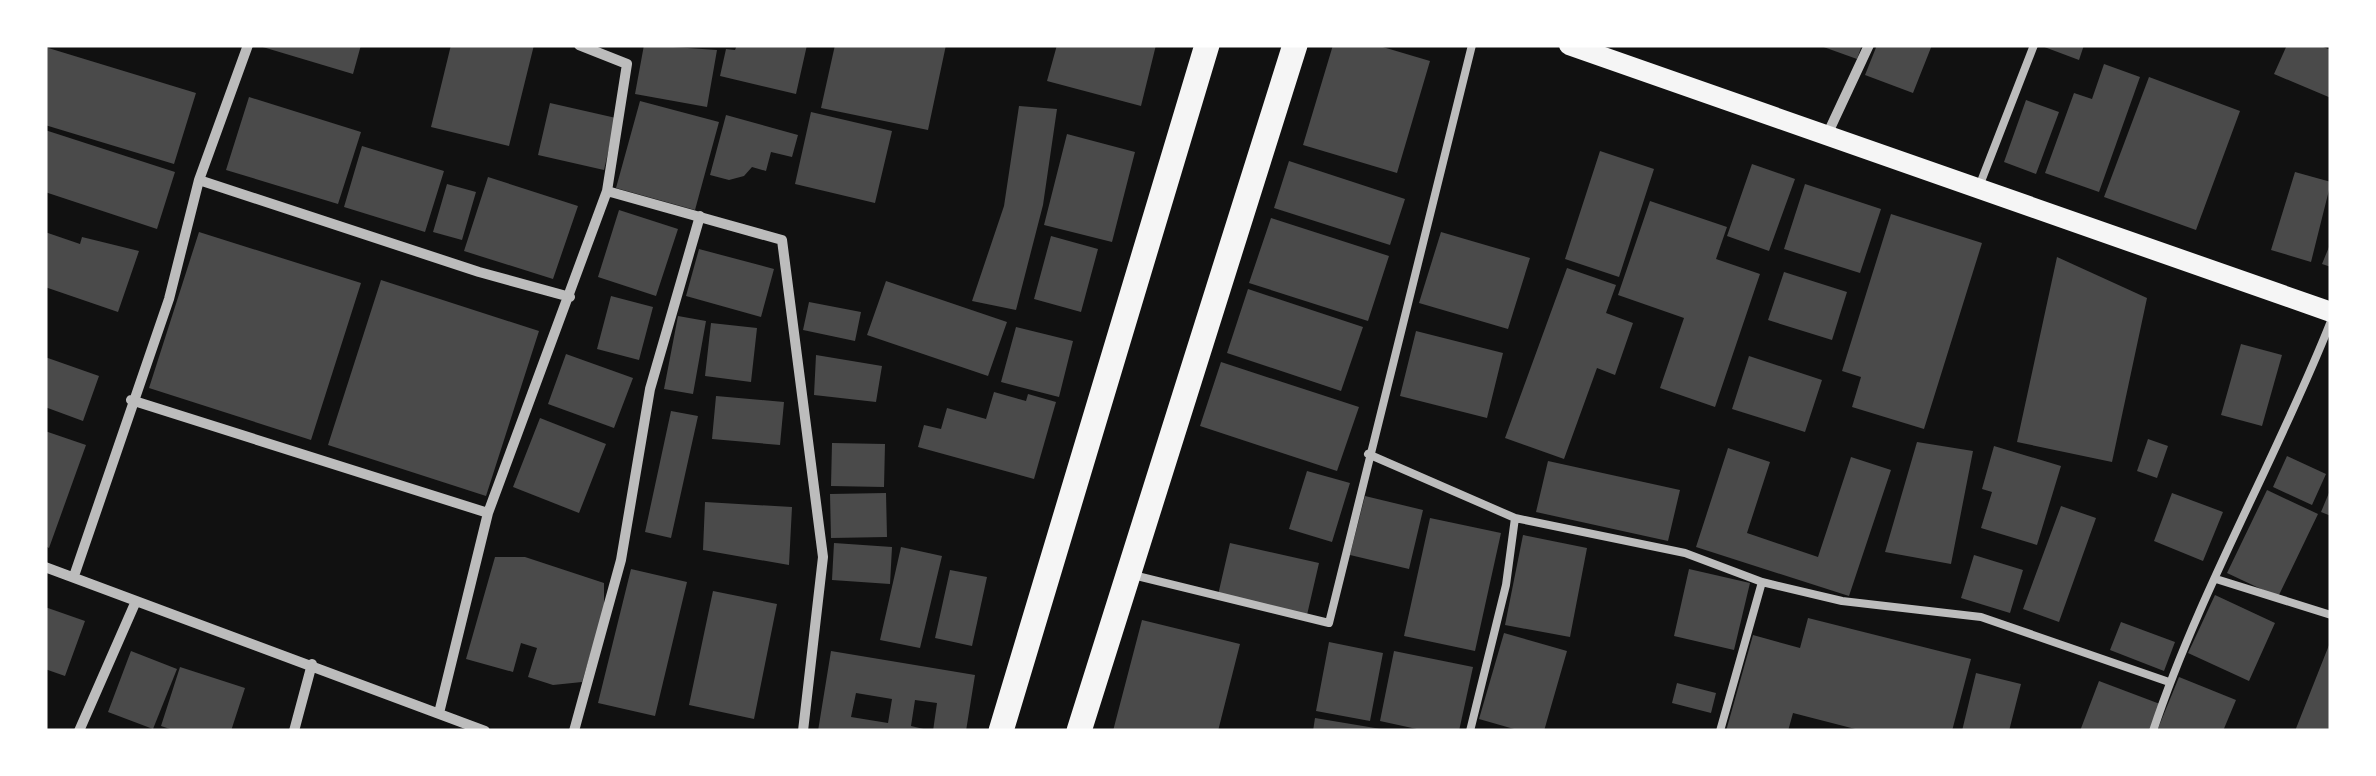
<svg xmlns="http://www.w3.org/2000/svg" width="2376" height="776" viewBox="0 0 2376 776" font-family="'DM Sans',sans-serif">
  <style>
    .building { fill: #4a4a4a; fill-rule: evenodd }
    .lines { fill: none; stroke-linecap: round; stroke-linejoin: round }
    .service { stroke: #bcbcbc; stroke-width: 8 }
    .minor { stroke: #bcbcbc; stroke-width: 10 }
    .secondary { stroke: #f5f5f5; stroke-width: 20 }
    .primary { stroke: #f5f5f5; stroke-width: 25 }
  </style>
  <rect width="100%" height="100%" fill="#111"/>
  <path class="building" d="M256 45H361L353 74Z
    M451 45H534L509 146 431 127Z
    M644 45 717 50 707 107 635 94Z
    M737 45H807L796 94 720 76 726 49 735 50Z
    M835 45H946L928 130 821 108Z
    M1057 45H1156L1141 106 1047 81Z
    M1333 45H1376L1430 61 1397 173 1303 145Z
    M1818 45H1862L1857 59Z
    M1877 45H1932L1913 93 1865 75Z
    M2039 45H2084L2079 60Z
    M2287 45H2318L2331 50V98L2274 74Z
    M45 47 196 93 174 164 45 125Z
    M2104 64 2140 77 2099 192 2045 173 2074 93 2092 99Z
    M2149 77 2240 111 2196 230 2104 197Z
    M249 97 361 132 338 204 226 170Z
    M2026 100 2059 112 2036 174 2004 162Z
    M640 101 719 122 695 210 616 188Z
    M550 103 616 118 604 170 538 155Z
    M1019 106 1057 109 1043 205 1016 310 972 301 1004 206Z
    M811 112 892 131 875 203 795 184Z
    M726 115 798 135 792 157 771 152 766 171 752 167 744 176 729 180 710 175Z
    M45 130 175 172 157 229 45 192Z
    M1067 134 1135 152 1112 242 1044 225Z
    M362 146 444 171 425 232 344 207Z
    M1600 151 1654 169 1619 277 1565 259Z
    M1289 161 1405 199 1390 245 1274 208Z
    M1752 164 1795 179 1769 251 1727 236Z
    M2295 172 2331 182 2311 262 2271 250Z
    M488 177 578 206 553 279 464 251Z
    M447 184 476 192 462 240 433 232Z
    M1805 184 1881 209 1860 273 1784 249Z
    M1650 201 1727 227 1716 259 1760 274 1715 407 1660 388 1684 318 1618 295Z
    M619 210 678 229 656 296 598 277Z
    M1891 214 1982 243 1924 429 1852 407 1861 377 1842 371Z
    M1271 218 1389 256 1368 321 1249 283Z
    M45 232 80 244 82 237 139 251 118 312 45 287Z
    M199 232 361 283 311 440 149 388Z
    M1441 232 1530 258 1508 329 1419 303Z
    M1051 236 1098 249 1081 312 1034 299Z
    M2331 242V267L2322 264Z
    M699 249 774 269 761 317 686 296Z
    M2057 257 2147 298 2112 462 2017 442Z
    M1567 268 1616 285 1606 313 1633 323 1615 375 1597 368 1564 459 1505 438Z
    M1784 272 1847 292 1832 340 1768 320Z
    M381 280 539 331 486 496 328 445Z
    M886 281 1007 322 988 376 867 335Z
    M1248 289 1363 327 1341 391 1227 353Z
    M611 296 653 307 639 360 597 349Z
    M809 302 861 312 855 341 803 330Z
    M678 316 706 321 693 394 664 389Z
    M711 323 757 328 751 382 705 376Z
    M1016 327 1073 341 1059 397 1001 382Z
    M1416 331 1503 353 1487 418 1400 396Z
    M2241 344 2282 355 2262 426 2221 415Z
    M566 354 633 378 614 428 548 404Z
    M816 355 882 366 876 402 814 395Z
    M1749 356 1822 380 1805 432 1732 409Z
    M45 357 99 376 83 421 45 407Z
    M1221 362 1359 407 1337 471 1200 426Z
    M994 392 1026 401 1028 394 1056 402 1034 479 918 447 924 425 941 429 947 408 986 419Z
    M716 396 784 402 780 445 712 439Z
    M671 411 698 416 671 538 645 532Z
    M540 418 606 444 579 513 513 487Z
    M45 431 86 445 49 548 45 546Z
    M2148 439 2168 446 2157 478 2137 471Z
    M1917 442 1973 451 1951 564 1885 552Z
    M832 443 885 444 884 487 831 486Z
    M1994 446 2061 466 2037 545 1981 528 1992 492 1982 489Z
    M1728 448 1770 462 1747 533 1818 557 1851 457 1891 470 1849 596 1696 547Z
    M2287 456 2326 474 2312 505 2273 487Z
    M1548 461 1680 490 1668 541 1536 512Z
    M1307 471 1350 483 1332 542 1289 529Z
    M2331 488V516L2321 512Z
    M2267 490 2318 514 2278 597 2227 573Z
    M886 493 887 537 831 538 830 494Z
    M2172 493 2223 512 2203 561 2154 541Z
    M1365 496 1423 510 1409 569 1350 555Z
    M705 502 792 507 789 565 703 550Z
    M2061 506 2096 518 2059 622 2023 609Z
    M1430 518 1501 533 1475 651 1404 636Z
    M1523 535 1587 548 1570 637 1505 625Z
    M834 543 892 547 890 584 832 580Z
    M1230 543 1319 563 1307 615 1218 595Z
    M901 547 942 556 920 648 880 640Z
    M1974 555 2023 570 2010 613 1961 598Z
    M495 557H525L604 583V609L582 682 553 685 528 677 537 648 521 643 513 672 466 659Z
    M631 569 687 582 655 716 598 703Z
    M1689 569 1750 583 1734 650 1674 636Z
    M950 570 987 577 972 646 935 638Z
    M713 591 777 604 754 719 689 705Z
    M2215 595 2275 623 2249 681 2188 653Z
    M45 607 85 621 65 676 45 669Z
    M1808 618 1971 659 1952 731H1863L1793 713 1788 731H1726L1753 635 1800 648Z
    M1142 620 1240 644 1218 731H1113Z
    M2121 622 2175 642 2164 671 2110 650Z
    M1504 633 1567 651 1544 731H1521L1479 719Z
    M2331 640V731H2295Z
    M1329 642 1383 653 1370 721 1316 711Z
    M131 651 177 669 153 729 108 712Z
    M831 651 975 675 966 731H933L937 703 915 700 911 726 932 731H818ZM856 693 892 699 888 723 851 717Z
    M1394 651 1473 667 1459 731H1426L1380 721Z
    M180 667 245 688 231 731H176L161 726Z
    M1976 673 2021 684 2009 731H1962Z
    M2179 677 2236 700 2223 731H2157Z
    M2099 681 2160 704 2150 731H2080Z
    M1677 683 1716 693 1711 713 1672 703Z
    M1315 718 1381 729V731H1313Z"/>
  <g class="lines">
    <path class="service" d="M1980 184 2034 45
      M1368 454 1515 518 1685 553 1762 582 1842 601 1981 617 2169 682
      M1133 575 1329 623 1472 45
      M2216 579 2331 615
      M1470 731 1506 585 1515 518
      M1720 731 1762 582
      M2153 731C2200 590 2276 460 2331 321"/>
    <path class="minor" d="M1827 135 1869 45
      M199 180 479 272 570 297
      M607 191 782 240 823 557 803 731
      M131 400 488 513
      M45 567 485 731
      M74 576 169 299 199 180 248 45
      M439 713 488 513 607 191 627 64 579 45
      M79 731 136 601
      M294 731 312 664
      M574 731 621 560 650 389 700 216"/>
    <path class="secondary" d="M1569 45 2331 312"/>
    <path class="primary" d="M1001 731 1207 45
      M1079 731 1295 45"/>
  </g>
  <rect width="2376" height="776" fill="none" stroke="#ffffff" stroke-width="95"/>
</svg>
